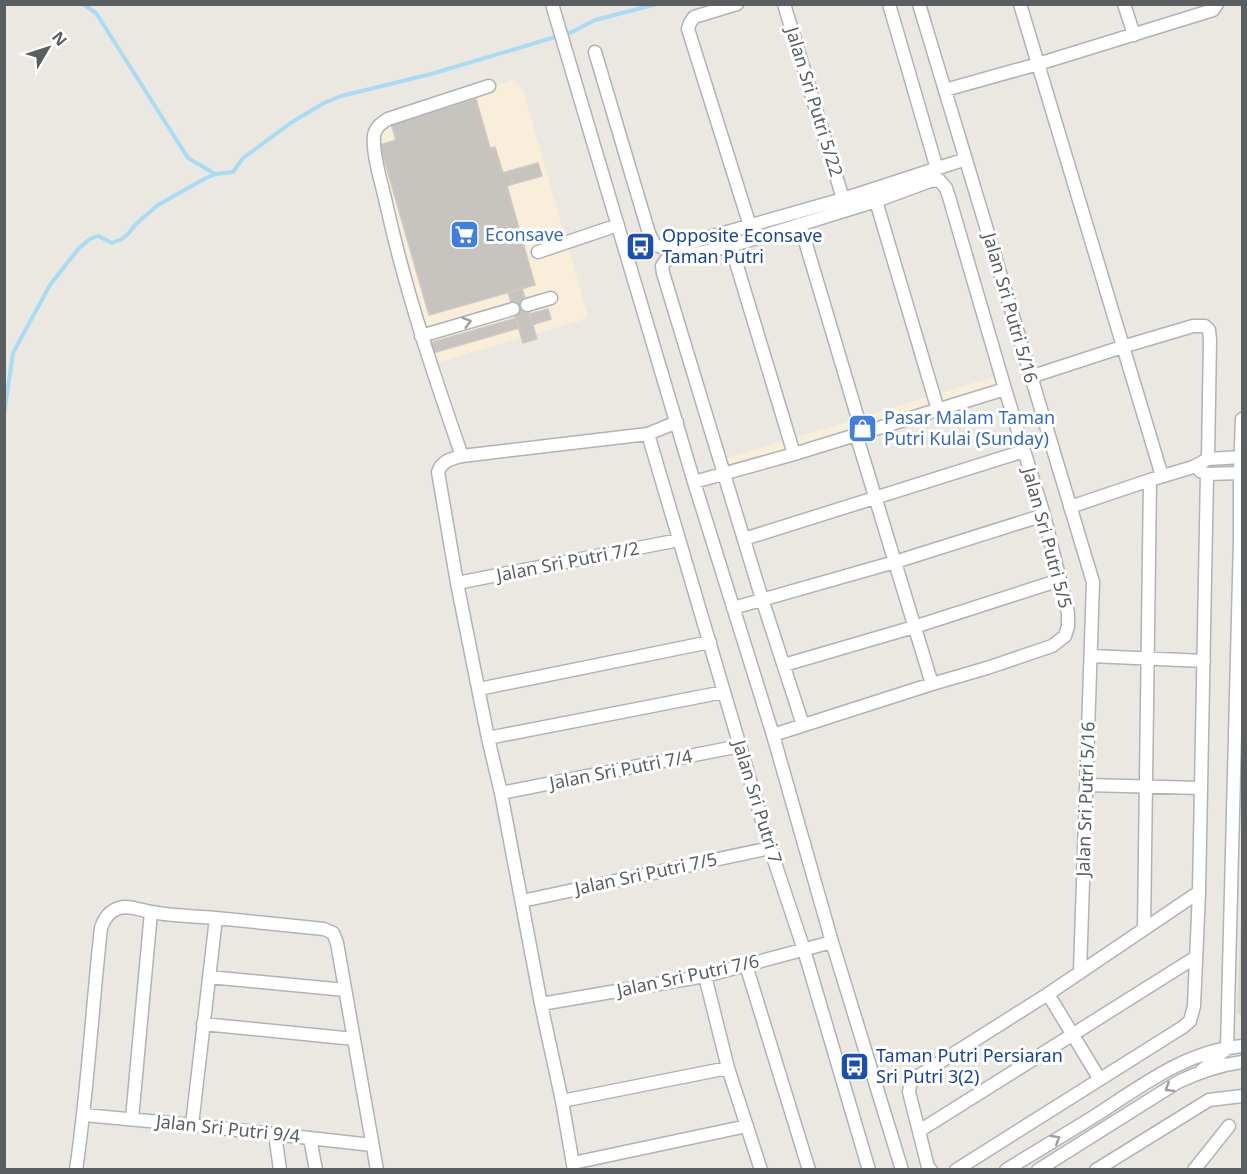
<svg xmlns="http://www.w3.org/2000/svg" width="1247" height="1174" viewBox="0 0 1247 1174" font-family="'Noto Sans',sans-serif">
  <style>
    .commercial { fill: #f9eed9 }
    .education { fill: #ded9d3 }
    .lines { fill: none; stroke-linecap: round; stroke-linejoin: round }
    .stream { stroke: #a8dcf4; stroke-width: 4 }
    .building { fill: #c7c3be; stroke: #cfc9c1; stroke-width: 1.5 }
    .minor-casing { stroke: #afb3b6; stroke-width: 15 }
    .minor { stroke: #fff; stroke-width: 12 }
    .oneway { stroke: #9c9ea0 }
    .labels { text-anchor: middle; stroke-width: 6; stroke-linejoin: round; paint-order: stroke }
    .street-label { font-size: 18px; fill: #5a5e61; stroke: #fff }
    .shop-label { font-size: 18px; fill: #366cbe; stroke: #fff; text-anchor: start }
    .transit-label { font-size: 18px; fill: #164399; stroke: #fff; text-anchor: start }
  </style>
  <rect width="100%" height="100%" fill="#ebe8e2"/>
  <path class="commercial" d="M513 80 518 83 523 90 587 313 586 318 582 320 433 364 410 288 377 142 381 127 390 121Z
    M1006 373 1012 393 718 485 711 463Z"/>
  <path class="education" d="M1242 897V1017L1237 1012Z"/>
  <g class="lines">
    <path class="stream" d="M83 4 96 13 188 158 215 174
      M4 414 13 353 50 285 79 248 90 239 98 236 112 243 122 239 128 234 136 224 158 205 206 178 216 174 233 172 243 158 292 122 324 103 341 96 431 74 572 32 595 20 657 4"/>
  </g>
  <path class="building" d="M476 99 490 148 495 147 503 173 509 171 513 184 507 186 535 285 429 315 380 145 396 140 391 124Z
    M538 163 542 176 513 184 509 171Z
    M522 288 537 339 523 343 508 292Z
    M548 309 551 319 532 325 529 314Z
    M516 318 519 328 429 354 426 344Z"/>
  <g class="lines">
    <defs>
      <path id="minor" d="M552 4 694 482 773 735 832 942 902 1170
        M737 4 694 17 690 23 688 29 750 226
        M784 4 843 199
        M889 4 937 169
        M919 4 1093 582 1080 972
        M1020 4 1162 476
        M1124 4 1134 35
        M595 52 648 230C653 244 655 248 671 248L843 199 966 159
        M945 90 1038 64 1213 10 1217 4
        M876 201 938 410
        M800 224 862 432
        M731 246 794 454
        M538 252 618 225
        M527 305 551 298
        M421 336 513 309
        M1030 377 1122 347 1193 326H1205L1209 330 1210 340 1208 459
        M648 434 770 848 804 950 869 1170
        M856 434 932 684
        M462 456C433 373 405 289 386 203 382 184 372 154 374 136 375 127 382 123 388 119L489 86
        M1200 471 1207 474 1240 473 1242 476
        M694 482 794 454 1005 389
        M1070 507 1150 480 1193 467 1208 459 1241 457
        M744 539 1024 451
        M457 583 679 540
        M733 608 895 562 1044 515
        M1091 656 1204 661
        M784 665 914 627 1060 580
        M479 689 710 642
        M773 735 932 684 987 668 1052 646 1065 636 1068 626V613L1044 515 1005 389 949 197 946 188 939 180 930 181 876 201 731 246 666 260 662 266 663 273 762 599 803 725
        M488 738 724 692
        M1087 785 1201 788
        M501 793 740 746
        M522 901 770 848
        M216 918 324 929 333 933 337 943 377 1170
        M1144 929 1150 480
        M746 965 809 1170
        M705 976 728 1068 761 1170
        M209 977 345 990
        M1048 994 1099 1078
        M541 1004 705 976 832 942
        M203 1024 354 1039
        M1200 1072 1215 1059 1227 1048 1240 539V473L1242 419
        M562 1101 728 1068
        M84 1115 192 1125 372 1145
        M132 1119 151 912
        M919 1131 1196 957
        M275 1134 280 1170
        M310 1138 316 1170
        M573 1163 747 1126
        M76 1170C88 1089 92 1008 101 928 104 919 109 911 119 908 129 905 140 910 151 912 172 916 194 916 216 918L192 1125
        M574 1170 562 1101 541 1004 501 793 488 738 457 583 438 472C442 461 450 459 462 456L648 434 677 422
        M931 1170 928 1167 909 1092 910 1085 915 1078 1048 994 1199 892 1207 474
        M956 1170 1183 1027 1190 1021 1194 1006 1199 892
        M1006 1170C1035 1152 1064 1135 1093 1117 1140 1087 1185 1051 1242 1046
        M1038 1170 1178 1082C1199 1072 1219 1065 1242 1062
        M1096 1170 1209 1100 1242 1096
        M1194 1170 1229 1126"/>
    </defs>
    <use href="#minor" class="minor-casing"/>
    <use href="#minor" class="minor"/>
  </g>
  <defs><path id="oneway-chevron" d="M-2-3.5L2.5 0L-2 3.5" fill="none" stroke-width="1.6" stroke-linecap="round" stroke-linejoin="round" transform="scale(1.5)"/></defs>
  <g class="oneway">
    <use href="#oneway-chevron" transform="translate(467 322) rotate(-16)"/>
    <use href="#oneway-chevron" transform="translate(1169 1088) rotate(148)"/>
    <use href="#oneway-chevron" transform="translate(1056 1139) rotate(-31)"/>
  </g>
  <defs>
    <symbol id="supermarket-square" viewBox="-11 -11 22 22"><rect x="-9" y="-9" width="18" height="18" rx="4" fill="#3f7fe0" stroke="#fff"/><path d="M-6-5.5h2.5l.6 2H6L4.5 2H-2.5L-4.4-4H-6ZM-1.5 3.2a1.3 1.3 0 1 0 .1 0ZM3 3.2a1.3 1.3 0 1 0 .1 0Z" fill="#fff"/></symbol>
    <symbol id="bus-square" viewBox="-11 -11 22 22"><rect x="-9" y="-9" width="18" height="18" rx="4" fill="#1a4fb4" stroke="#fff"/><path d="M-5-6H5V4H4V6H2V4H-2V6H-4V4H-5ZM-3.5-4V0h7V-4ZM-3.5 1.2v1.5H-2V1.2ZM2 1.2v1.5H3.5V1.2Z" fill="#fff"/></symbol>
    <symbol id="shop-square" viewBox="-11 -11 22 22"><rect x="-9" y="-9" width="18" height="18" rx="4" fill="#3f7fe0" stroke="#fff"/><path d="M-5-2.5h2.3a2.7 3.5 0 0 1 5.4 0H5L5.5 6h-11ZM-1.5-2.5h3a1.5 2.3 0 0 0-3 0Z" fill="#fff"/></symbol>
  </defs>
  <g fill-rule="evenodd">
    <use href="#supermarket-square" x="448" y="218" width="33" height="33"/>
    <use href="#bus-square" x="624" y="230" width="33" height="33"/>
    <use href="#shop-square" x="846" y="412" width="33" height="33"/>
    <use href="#bus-square" x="838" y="1050" width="33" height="33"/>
  </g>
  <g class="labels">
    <g class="street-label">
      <text transform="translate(814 102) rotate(73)" y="6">Jalan Sri Putri 5/22</text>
      <text transform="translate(1010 308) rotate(74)" y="6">Jalan Sri Putri 5/16</text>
      <text transform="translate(1047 538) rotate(75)" y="6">Jalan Sri Putri 5/5</text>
      <text transform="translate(568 562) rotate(-11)" y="6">Jalan Sri Putri 7/2</text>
      <text transform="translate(621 770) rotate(-11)" y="6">Jalan Sri Putri 7/4</text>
      <text transform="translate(1086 799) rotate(-88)" y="6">Jalan Sri Putri 5/16</text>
      <text transform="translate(757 802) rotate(73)" y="6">Jalan Sri Putri 7</text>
      <text transform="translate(646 874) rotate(-12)" y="6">Jalan Sri Putri 7/5</text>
      <text transform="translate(688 976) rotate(-12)" y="6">Jalan Sri Putri 7/6</text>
      <text transform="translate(228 1129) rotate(6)" y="6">Jalan Sri Putri 9/4</text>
    </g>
    <g class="shop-label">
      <text x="485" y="241">Econsave</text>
      <text x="884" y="424">Pasar Malam Taman<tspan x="884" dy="21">Putri Kulai (Sunday)</tspan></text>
    </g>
    <g class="transit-label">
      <text x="662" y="242">Opposite Econsave<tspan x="662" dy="21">Taman Putri</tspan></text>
      <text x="876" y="1062">Taman Putri Persiaran<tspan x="876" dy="21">Sri Putri 3(2)</tspan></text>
    </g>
  </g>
  <rect width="1247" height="1174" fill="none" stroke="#5a5e61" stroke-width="12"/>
  <g transform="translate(48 48) rotate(51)" stroke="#ffffff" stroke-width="4.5" paint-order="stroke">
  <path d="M0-4.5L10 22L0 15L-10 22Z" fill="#5a5e61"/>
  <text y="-9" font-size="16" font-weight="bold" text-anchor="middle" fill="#5a5e61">N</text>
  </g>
</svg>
